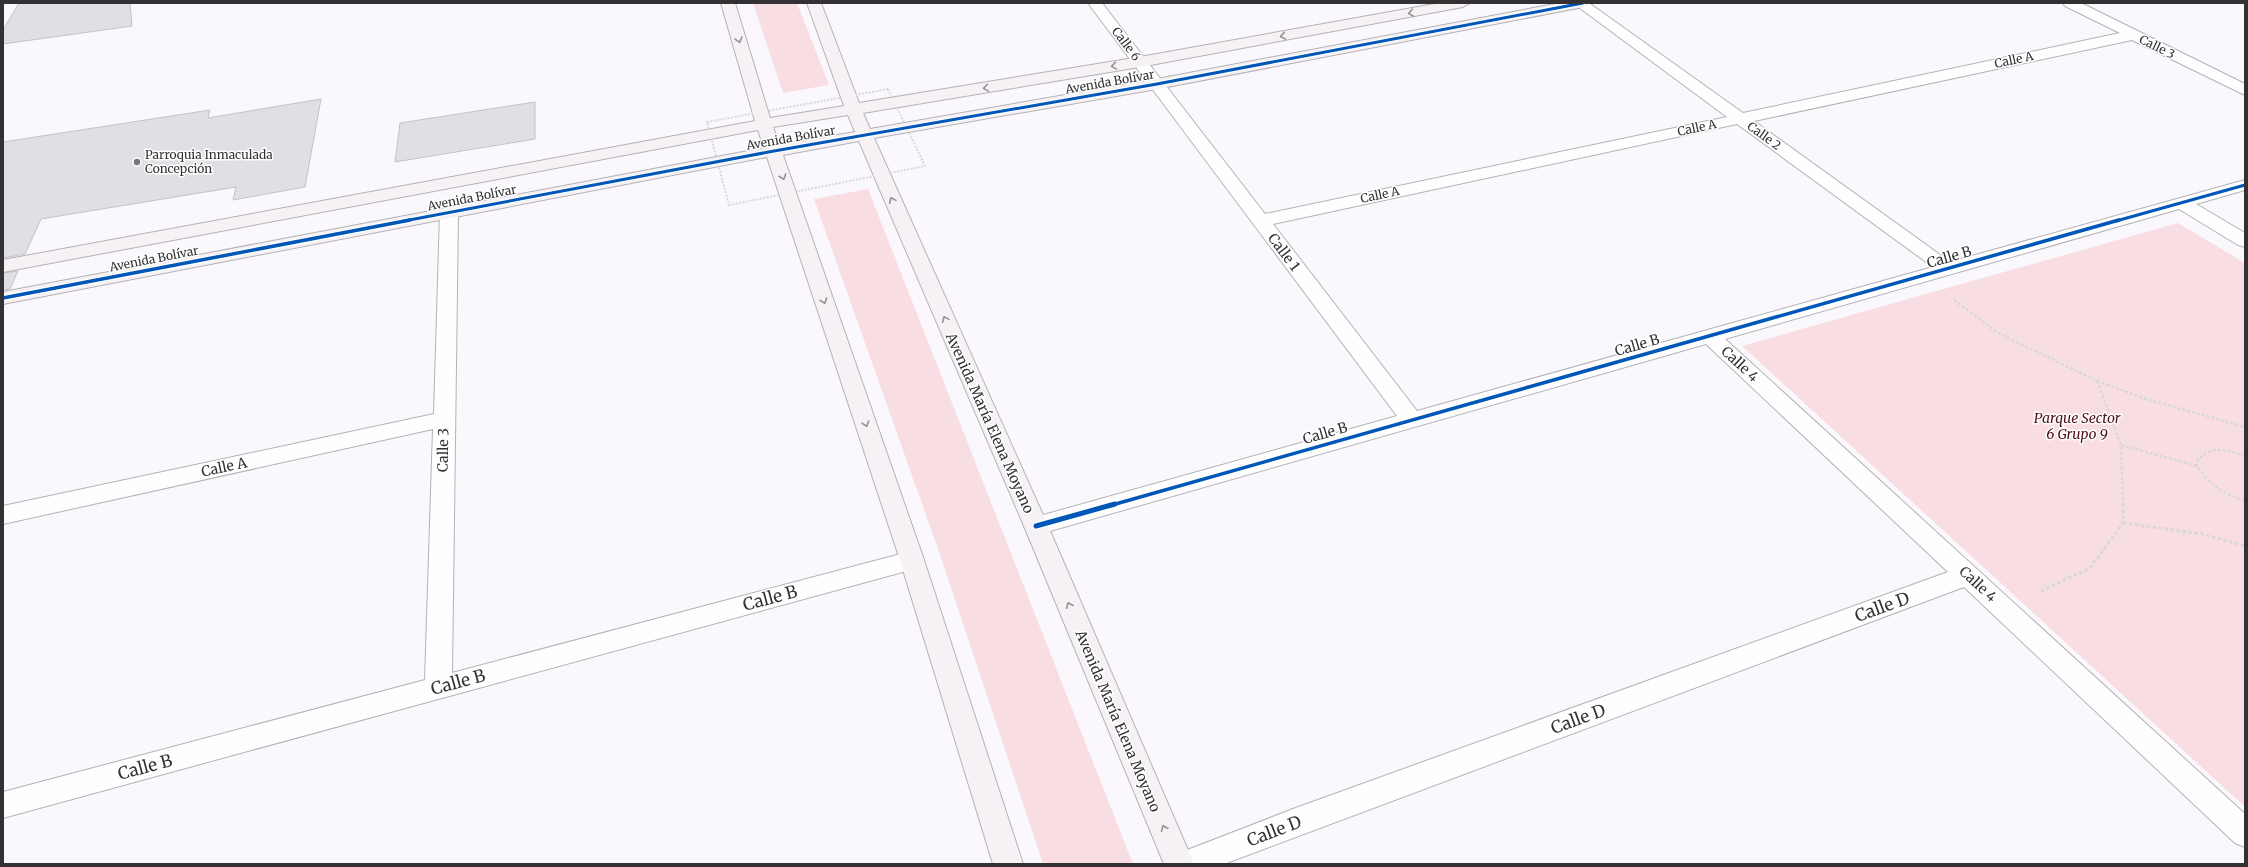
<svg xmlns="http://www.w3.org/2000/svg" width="2248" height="867" viewBox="0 0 2248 867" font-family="Merriweather,serif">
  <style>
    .green { fill: #f8dee2 }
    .building { fill: #e0dfe3; stroke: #c3c2c6 }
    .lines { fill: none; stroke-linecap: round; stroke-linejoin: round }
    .street-casing { stroke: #b4b2b5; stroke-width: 2 }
    .secondary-casing { stroke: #b4b2b5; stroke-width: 2 }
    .path-far2 { stroke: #d9d8d9; stroke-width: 2; stroke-dasharray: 2 1.5; stroke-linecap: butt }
    .path-far1 { stroke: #d9d8d9; stroke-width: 2.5; stroke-dasharray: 3 2; stroke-linecap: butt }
    .path { stroke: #d9d8d9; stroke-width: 3; stroke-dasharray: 3.5 2.5; stroke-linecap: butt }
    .street { fill: #fefeff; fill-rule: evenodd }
    .secondary { fill: #f5f1f4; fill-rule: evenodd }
    .cycleway-far2-casing { stroke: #fff; stroke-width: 5 }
    .cycleway-far1-casing { stroke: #fff; stroke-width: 6 }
    .cycleway-casing { stroke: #fff; stroke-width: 8 }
    .cycleway-far2 { stroke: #0057b8; stroke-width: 3 }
    .cycleway-far1 { stroke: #0057b8; stroke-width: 3.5 }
    .cycleway { stroke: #0057b8; stroke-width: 5 }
    .oneway { stroke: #949194 }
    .poi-dot { fill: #7a777b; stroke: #fff; stroke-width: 1.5 }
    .labels { text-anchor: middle; stroke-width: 3; stroke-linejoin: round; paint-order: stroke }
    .far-street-label { font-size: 12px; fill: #343135; stroke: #fff }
    .far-poi-label { font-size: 12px; fill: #343135; stroke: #fff; text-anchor: start }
    .street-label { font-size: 14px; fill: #343135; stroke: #fff }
    .park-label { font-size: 14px; font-style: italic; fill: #4e0f1b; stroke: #fff }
    .near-street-label { font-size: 17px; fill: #343135; stroke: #fff }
  </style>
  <rect width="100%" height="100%" fill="#fbf8fd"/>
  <path class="green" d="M753 3H797L829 85 783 93Z
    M868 189 1133 864H1043L938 549 814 199Z
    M2178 223 2245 263V807L1742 346Z"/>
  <path class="building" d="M19 3H130L132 26 3 44V30Z
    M321 99 305 187 233 200 236 187 41 219 25 254 3 258V142L210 110 208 118Z
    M535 102V139L395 162 400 123Z
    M18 271 10 289 3 290V273Z"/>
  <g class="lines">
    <defs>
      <path id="street" d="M1088 3H1102L1265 214 1727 117 1573 3H1589L1743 113 2120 33 2065 6 2063 3H2081L2245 84V95L2132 40 1754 121 1950 262 2245 180V190L2196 204 2245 233V247L2238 245 2179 209 1725 339 2245 814V847L2235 843 1964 587 1224 864H1173L1177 854 1293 809 1948 572 1706 344 1036 535 1028 532 1024 526 1028 520 1036 517 1397 416ZM1737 124 1933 267 1417 411 1273 224Z
        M449 207 455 208 458 212 452 673 912 551 921 553 924 560 921 567 3 818V792L425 680 433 429 3 524V506L434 414 440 212 443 208Z"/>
      <path id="secondary" d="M721 3H735L770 118 844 106 807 3H821L859 103 1140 57 1440 3H1470L1463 7 1140 67 863 113 870 129 1157 79 1560 3H1590L1583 7 1157 89 874 138 1048 526 1194 864H1164L1024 526 859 141 783 155 924 560 1023 864H993L900 560 767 157 3 304V292L764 148 758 130 3 272V260L755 121ZM848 115 855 132 780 145 773 127Z"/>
    </defs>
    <use href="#street" class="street-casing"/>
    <use href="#secondary" class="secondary-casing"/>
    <path class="path-far2" d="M888 89 925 166 729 205 707 122Z"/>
    <path class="path-far1" d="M1954 300 1998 333 2097 381 2146 399 2245 427
      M2097 381 2121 445 2123 505
      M2121 445 2197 466
      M2245 456C2228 449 2207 445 2196 463 2206 484 2224 493 2245 501"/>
    <path class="path" d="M2123 523 2202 534 2245 546
      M2041 591 2090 568 2123 523V504"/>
    <use href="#street" class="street"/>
    <use href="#secondary" class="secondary"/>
    <defs>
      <path id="cycleway-far2" d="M404 221 774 151 1157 84 1583 3
        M2116 221 2245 185"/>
      <path id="cycleway-far1" d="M3 298 410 220
        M1112 505 2119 220"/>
      <path id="cycleway" d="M1036 526 1115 504"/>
    </defs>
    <use href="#cycleway-far2" class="cycleway-far2-casing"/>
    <use href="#cycleway-far1" class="cycleway-far1-casing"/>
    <use href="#cycleway" class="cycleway-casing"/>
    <use href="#cycleway-far2" class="cycleway-far2"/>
    <use href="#cycleway-far1" class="cycleway-far1"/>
    <use href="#cycleway" class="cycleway"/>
  </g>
  <defs><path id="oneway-chevron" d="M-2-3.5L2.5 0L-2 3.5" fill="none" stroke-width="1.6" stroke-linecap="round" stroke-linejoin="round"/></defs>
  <g class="oneway">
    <use href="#oneway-chevron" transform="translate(1411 13) rotate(170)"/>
    <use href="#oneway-chevron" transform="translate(1283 36) rotate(170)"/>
    <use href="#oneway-chevron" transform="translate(739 40) rotate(73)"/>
    <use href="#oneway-chevron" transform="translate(1114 66) rotate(171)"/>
    <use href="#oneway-chevron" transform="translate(986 88) rotate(171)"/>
    <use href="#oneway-chevron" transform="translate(783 177) rotate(71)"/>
    <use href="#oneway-chevron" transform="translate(892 200) rotate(-114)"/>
    <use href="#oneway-chevron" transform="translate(824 301) rotate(71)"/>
    <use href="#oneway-chevron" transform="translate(945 319) rotate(-114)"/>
    <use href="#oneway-chevron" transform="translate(866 424) rotate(71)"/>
    <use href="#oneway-chevron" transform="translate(1069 605) rotate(-113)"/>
    <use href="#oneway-chevron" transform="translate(1164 828) rotate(-113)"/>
  </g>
  <circle class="poi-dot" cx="137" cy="162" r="4"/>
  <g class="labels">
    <g class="far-street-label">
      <text transform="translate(1126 44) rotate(53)" y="4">Calle 6</text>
      <text transform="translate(2157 47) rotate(26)" y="4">Calle 3</text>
      <text transform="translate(2014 60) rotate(-12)" y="4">Calle A</text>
      <text transform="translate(1110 82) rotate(-10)" y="4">Avenida Bolívar</text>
      <text transform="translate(1697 128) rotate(-12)" y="4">Calle A</text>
      <text transform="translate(1764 136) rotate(36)" y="4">Calle 2</text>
      <text transform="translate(791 138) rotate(-10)" y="4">Avenida Bolívar</text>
      <text transform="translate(1380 195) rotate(-12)" y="4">Calle A</text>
      <text transform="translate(472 198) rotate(-11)" y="4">Avenida Bolívar</text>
      <text transform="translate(154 259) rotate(-11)" y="4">Avenida Bolívar</text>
    </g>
    <g class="far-poi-label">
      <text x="145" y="159">Parroquia Inmaculada<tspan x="145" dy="14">Concepción</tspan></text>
    </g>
    <g class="street-label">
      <text transform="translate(1284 252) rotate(53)" y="5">Calle 1</text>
      <text transform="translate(1949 257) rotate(-16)" y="5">Calle B</text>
      <text transform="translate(1637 345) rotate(-16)" y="5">Calle B</text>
      <text transform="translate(1740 364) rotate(43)" y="5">Calle 4</text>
      <text transform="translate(990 423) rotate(66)" y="5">Avenida María Elena Moyano</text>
      <text transform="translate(1325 433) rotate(-16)" y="5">Calle B</text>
      <text transform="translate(443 450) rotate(-89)" y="5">Calle 3</text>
      <text transform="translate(224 467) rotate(-12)" y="5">Calle A</text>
      <text transform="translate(1978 584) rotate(43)" y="5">Calle 4</text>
      <text transform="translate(1118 721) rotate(67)" y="5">Avenida María Elena Moyano</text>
    </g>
    <g class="park-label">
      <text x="2077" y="423">Parque Sector<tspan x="2077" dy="16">6 Grupo 9</tspan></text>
    </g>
    <g class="near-street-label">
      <text transform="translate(770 598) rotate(-15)" y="6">Calle B</text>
      <text transform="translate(1882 607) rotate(-20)" y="6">Calle D</text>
      <text transform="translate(458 682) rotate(-15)" y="6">Calle B</text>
      <text transform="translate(1578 719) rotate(-20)" y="6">Calle D</text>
      <text transform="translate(145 767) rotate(-15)" y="6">Calle B</text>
      <text transform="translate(1274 831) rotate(-21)" y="6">Calle D</text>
    </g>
  </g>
  <rect width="2248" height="867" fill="none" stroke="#343135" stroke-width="8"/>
</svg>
